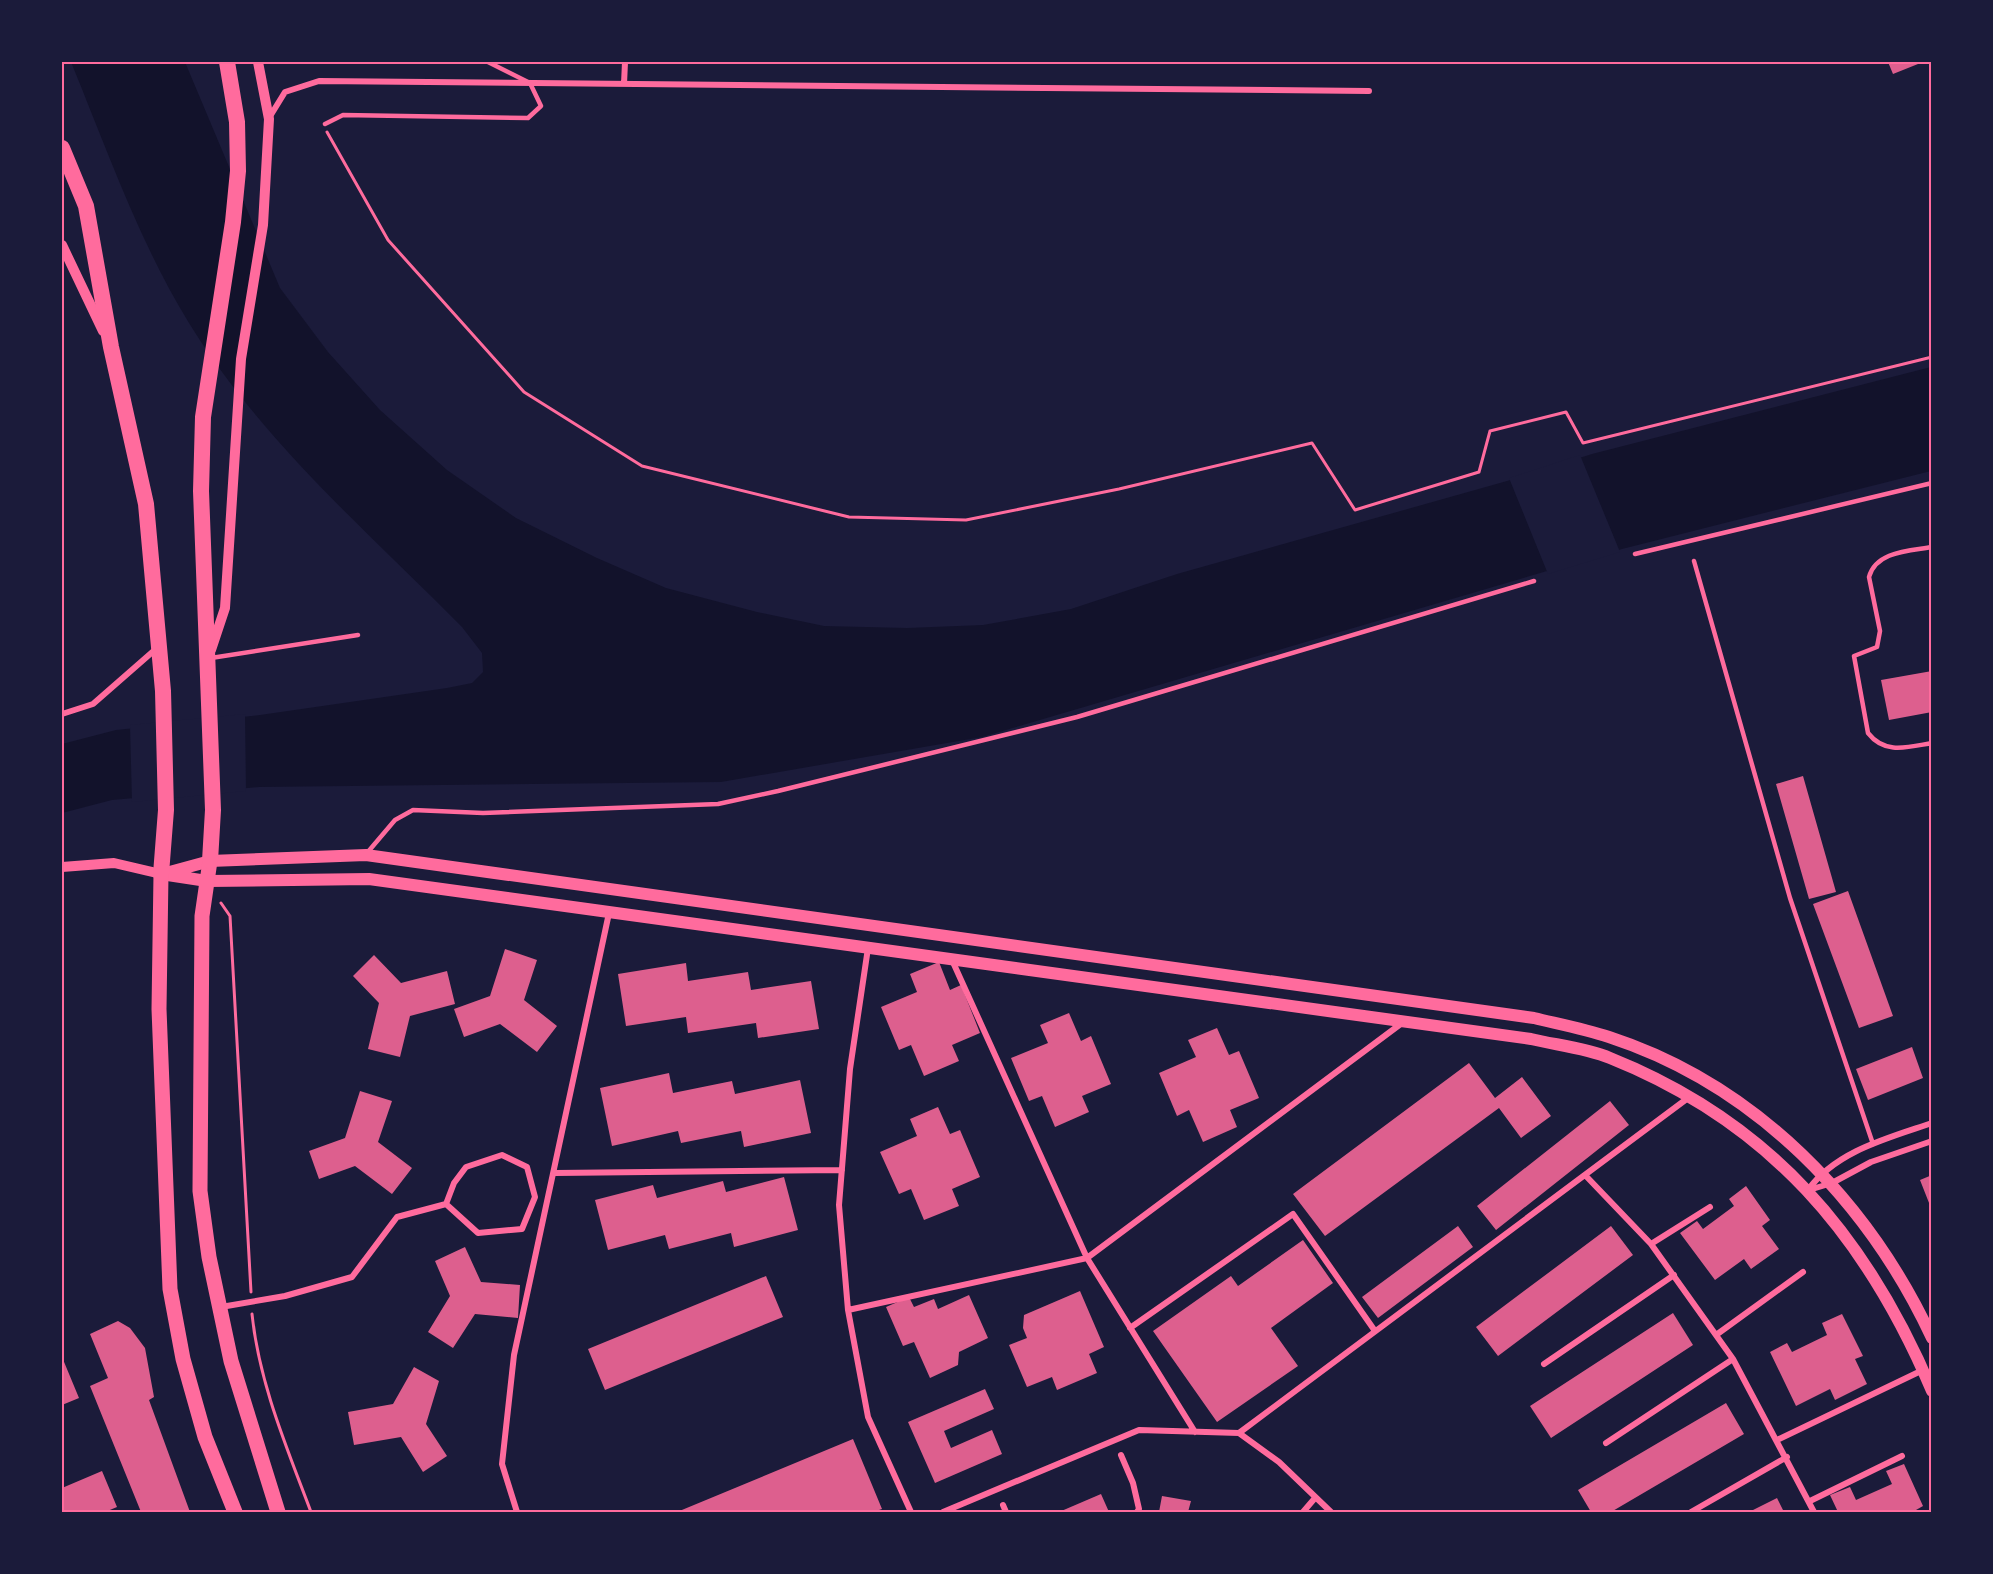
<svg xmlns="http://www.w3.org/2000/svg" width="1993" height="1574" viewBox="0 0 1993 1574" font-family="Ubuntu,sans-serif">
  <style>
    .water { fill: #12122b }
    .pier { fill: #1b1b3a }
    .building { fill: #dd5f8e }
    .lines { fill: none; stroke-linecap: round; stroke-linejoin: round }
    .path { stroke: #ff6b9d; stroke-width: 3 }
    .service { stroke: #ff6b9d; stroke-width: 4.5 }
    .minor { stroke: #ff6b9d; stroke-width: 6 }
    .tertiary { stroke: #ff6b9d; stroke-width: 10 }
    .secondary { stroke: #ff6b9d; stroke-width: 12 }
    .primary { stroke: #ff6b9d; stroke-width: 15 }
    .trunk { stroke: #ff6b9d; stroke-width: 16 }
    .neatline { fill: none; stroke: #ff6b9d; stroke-width: 2 }
  </style>
  <rect width="100%" height="100%" fill="#1b1b3a"/>
  <path class="water" d="M71 62H185L280 288 328 352 380 410 447 470 516 518 597 558 666 588 757 612 824 626 907 628 983 625 1071 609 1177 574 1507 481 1592 454 1931 367V471L1622 549 982 737 721 782 259 787 112 800 62 813V744L116 730 260 715 447 688 472 683 483 672 482 653 462 627C367 531 260 439 189 323 140 244 106 147 71 62Z"/>
  <path class="pier" d="M1580 455 1620 552 1548 574 1509 478Z
    M245 714 246 791 132 802 130 725Z"/>
  <path class="building" d="M1888 62H1923L1893 74Z
    M1932 671V712L1889 720 1881 680Z
    M1803 776 1836 892 1809 899 1776 784Z
    M1848 891 1893 1016 1859 1028 1813 904Z
    M505 949 537 960 524 1000 557 1026 537 1052 500 1024 464 1037 454 1009 490 996Z
    M374 955 401 983 447 971 455 1004 410 1016 400 1057 368 1049 379 1003 353 976Z
    M939 962 950 990 961 985 980 1033 952 1045 959 1061 924 1076 911 1045 899 1050 881 1007 917 992 910 974Z
    M686 963 688 981 748 972 751 990 811 981 819 1029 758 1038 756 1023 688 1033 686 1017 626 1026 618 974Z
    M1069 1013 1081 1041 1091 1036 1111 1084 1082 1096 1089 1112 1055 1127 1042 1096 1029 1101 1011 1058 1048 1043 1040 1025Z
    M1217 1028 1229 1055 1239 1051 1259 1098 1230 1110 1237 1127 1203 1142 1189 1110 1177 1116 1159 1073 1196 1057 1188 1040Z
    M1912 1047 1923 1078 1868 1100 1856 1069Z
    M1469 1063 1495 1098 1522 1077 1551 1116 1521 1138 1499 1108 1325 1236 1293 1194Z
    M669 1073 673 1093 732 1081 735 1094 800 1080 811 1133 744 1147 741 1131 681 1143 678 1131 612 1146 600 1088Z
    M360 1091 392 1101 378 1142 412 1168 392 1194 355 1166 319 1179 309 1151 345 1138Z
    M1610 1101 1629 1125 1496 1230 1477 1206Z
    M938 1107 950 1134 960 1130 980 1177 952 1189 959 1206 924 1220 911 1189 899 1194 880 1152 917 1136 910 1119Z
    M1932 1175V1208H1931L1920 1180Z
    M784 1177 798 1230 734 1247 731 1233 669 1249 665 1235 608 1250 595 1200 653 1185 657 1198 723 1181 726 1192Z
    M1746 1186 1770 1220 1762 1226 1779 1249 1751 1269 1744 1259 1715 1280 1680 1233 1697 1221 1703 1229 1734 1206 1729 1199Z
    M1458 1226 1473 1247 1378 1318 1362 1297Z
    M1611 1226 1633 1255 1498 1356 1476 1327Z
    M1303 1240 1333 1283 1271 1328 1298 1366 1217 1422 1153 1331 1231 1276 1238 1286Z
    M465 1247 481 1282 520 1285 518 1318 475 1314 453 1348 428 1332 450 1296 435 1261Z
    M766 1276 783 1317 605 1390 588 1349Z
    M1080 1291 1104 1347 1089 1354 1097 1373 1057 1390 1052 1377 1027 1387 1009 1345 1027 1338 1023 1328 1024 1315Z
    M969 1295 988 1338 959 1352 958 1365 930 1378 914 1342 903 1346 886 1307 909 1297 914 1307 934 1299 938 1309Z
    M1673 1313 1693 1345 1551 1438 1530 1406Z
    M1842 1314 1863 1356 1855 1359 1867 1384 1835 1400 1830 1389 1796 1406 1770 1352 1787 1343 1792 1352 1827 1335 1822 1323Z
    M118 1321 130 1328 145 1348 154 1397 149 1400 190 1512H141L90 1386 108 1378 90 1334Z
    M62 1357 79 1398 62 1405Z
    M414 1367 439 1381 426 1424 447 1456 423 1472 401 1437 354 1445 348 1412 393 1404Z
    M985 1389 994 1409 944 1431 951 1448 992 1430 1002 1454 935 1483 908 1422Z
    M1726 1403 1744 1434 1611 1512H1591L1578 1490Z
    M853 1439 882 1509 873 1512H677Z
    M1904 1464 1923 1506 1916 1510 1917 1512H1838L1830 1495 1850 1487 1856 1500 1892 1484 1886 1471Z
    M102 1471 117 1507 105 1512H62V1488Z
    M1101 1494 1109 1512H1059Z
    M1162 1496 1191 1501 1188 1512H1159Z
    M1777 1498 1784 1512H1749Z"/>
  <g class="lines">
    <path class="path" d="M327 132 388 240 524 392 642 466 849 517 966 520 1119 489 1312 443 1355 510 1479 472 1490 431 1566 412 1583 443 1932 357
      M221 903 230 916 251 1292
      M252 1314C259 1383 287 1448 311 1512"/>
    <path class="service" d="M325 124 343 115 528 118 541 106 530 83 488 62
      M1932 547C1910 551 1876 551 1869 577L1880 631 1877 647 1854 656 1868 733C1885 755 1908 747 1932 743
      M1635 554 1932 483
      M1694 561 1790 898 1873 1144
      M211 658 358 635
      M367 853 395 820 413 810 483 813 718 804 778 791 1077 717 1534 581"/>
    <path class="minor" d="M624 84 625 62
      M269 118 285 92 319 81 1369 91
      M62 714 93 704 157 648
      M868 948 850 1069 839 1205 848 1310 868 1417 911 1512
      M952 960 1087 1258 1195 1432
      M555 1173 842 1170
      M1585 1175 1651 1244 1733 1359 1814 1512
      M1808 1190C1836 1151 1888 1138 1932 1123
      M1809 1190 1832 1183 1871 1162 1932 1141
      M1651 1244 1710 1207
      M221 1307 285 1296 352 1277 397 1217 446 1204 454 1183 466 1167 502 1155 527 1167 535 1197 522 1229 478 1233 446 1204
      M848 1310 1087 1258 1402 1023
      M1130 1328 1293 1214 1375 1331
      M1716 1335 1803 1272
      M1544 1364 1674 1275
      M1239 1433 1688 1098
      M1777 1440 1923 1370
      M1606 1443 1733 1359
      M1121 1455 1133 1483 1139 1509 1137 1512
      M1810 1501 1902 1456
      M1003 1505 1006 1512
      M517 1512 502 1464 514 1355 609 913
      M943 1512 1139 1430 1239 1433 1279 1462 1331 1512
      M1303 1512 1315 1498
      M1691 1512 1787 1457"/>
    <path class="tertiary" d="M62 245 103 331
      M211 650 225 608 241 359 263 225 269 119 258 62
      M62 867 114 863 161 874"/>
    <path class="secondary" d="M166 873 210 861 366 855 1534 1018C1559 1024 1585 1029 1609 1037 1756 1085 1868 1201 1932 1338
      M161 874 207 881 369 879 1531 1039C1556 1045 1586 1048 1610 1058 1770 1122 1866 1235 1932 1391"/>
    <path class="primary" d="M210 861 202 916 200 1191 209 1257 231 1361 278 1512
      M161 874 159 1009 170 1289 183 1359 205 1437 235 1512"/>
    <path class="trunk" d="M62 148 86 206 111 347 146 504 163 691 166 810 161 874
      M210 861 213 810 201 491 203 417 233 222 238 171 237 122 227 62"/>
  </g>
  <rect width="1993" height="1574" fill="none" stroke="#1b1b3a" stroke-width="126"/>
  <rect x="63" y="63" width="1867" height="1448" class="neatline"/>
</svg>
